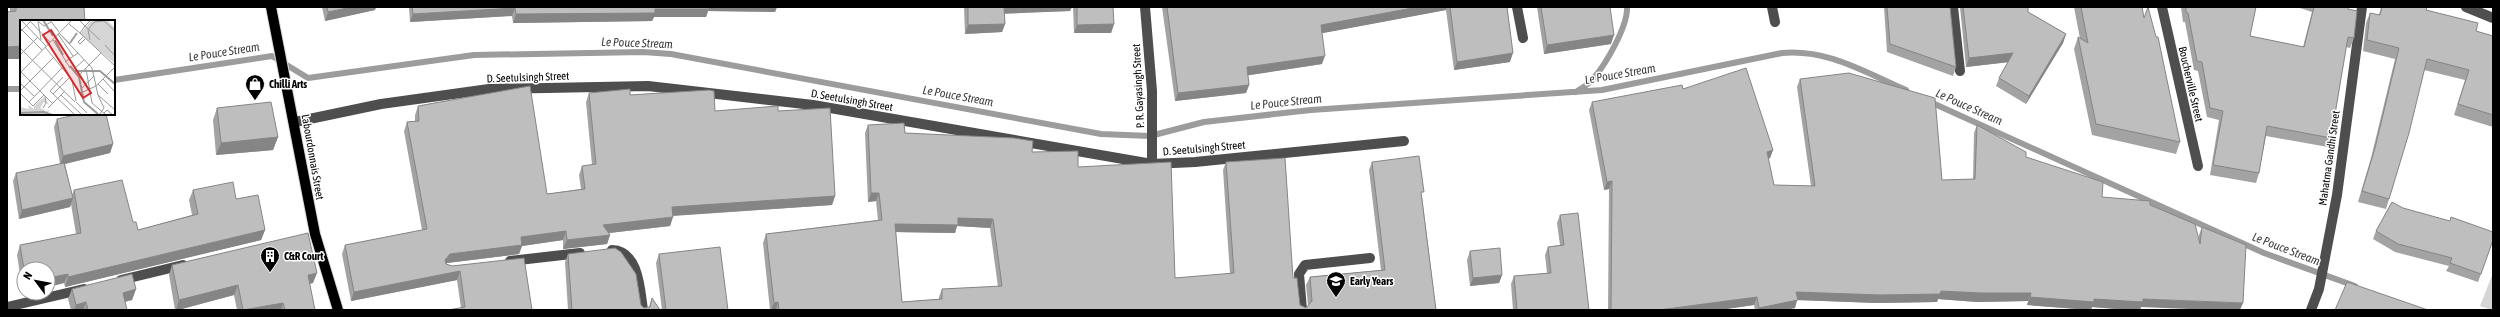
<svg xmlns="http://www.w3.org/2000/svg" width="2500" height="317" viewBox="0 0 2500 317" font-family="'Asap Condensed',sans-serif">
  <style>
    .green { fill: #d5d5d5 }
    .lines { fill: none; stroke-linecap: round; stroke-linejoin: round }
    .stream { stroke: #9c9c9c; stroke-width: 6 }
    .major-casing { stroke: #dbdbdb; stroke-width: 12 }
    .minor { stroke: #4e4e4e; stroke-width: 10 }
    .major { stroke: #000; stroke-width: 10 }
    .wall { fill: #a3a3a3; fill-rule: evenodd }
    .shaded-wall { fill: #858585 }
    .building { fill: #bebebe; stroke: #858585; fill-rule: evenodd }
    .labels { text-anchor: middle; stroke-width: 3; stroke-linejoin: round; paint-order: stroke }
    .street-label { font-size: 11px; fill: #000; stroke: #fff }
    .poi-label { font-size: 11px; font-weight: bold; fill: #000; stroke: #fff; text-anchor: start }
    .water-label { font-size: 12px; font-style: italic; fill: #3d3d3d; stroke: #fff }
    .inset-river { fill: none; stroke: #9c9c9c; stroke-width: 2 }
    .inset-road { fill: none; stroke: #999; stroke-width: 1 }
    .view { fill: #d62828; fill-opacity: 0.15; stroke: #d62828; stroke-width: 2 }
    .inset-edge { fill: none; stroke: #000; stroke-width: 2 }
  </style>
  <rect width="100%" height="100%" fill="#fff"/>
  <path class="green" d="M2493 273V310H2492L2480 306Z"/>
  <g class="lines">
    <path class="stream" d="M114 80 272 56 308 78 474 55 643 52 671 54 1101 134 1150 136 1204 122 1311 110 1602 90 1782 53C1828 49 1864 72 1906 90
      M7 89H21
      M1576 92C1582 88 1589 84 1593 79 1606 64 1628 26 1627 7
      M1928 101 2264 253 2355 286"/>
    <defs>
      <path id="major" d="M271 7 315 234 338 310"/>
    </defs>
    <use href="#major" class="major-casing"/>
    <path class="minor" d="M1145 7 1152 91V164
      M1517 7 1523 38
      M1772 7 1775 22
      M1953 7 1960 71
      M2162 7 2198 166
      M2466 7 2493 18
      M295 122 381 104 489 89 648 86 813 105 1152 164 1195 162 1404 141
      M612 250C639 251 640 290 643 310
      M510 261 580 253
      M121 280 183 265
      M7 307 84 289
      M1302 310 1299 274 1305 265 1370 258
      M2311 310 2319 289 2337 195 2362 7"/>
    <use href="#major" class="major"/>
  </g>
  <path class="wall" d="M10 7H84L21 21V59H7L10 12Z
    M322 7H376L375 10 325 21Z
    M409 7H777L775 12 708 11 706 17H654L652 21 513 23 512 16 410 22Z
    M964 7H1072L1070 11 1004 13 1005 24 1002 32 965 34Z
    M1073 7H1113L1114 24 1111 33H1074Z
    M1162 7H1507L1510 62 1454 70 1446 10 1322 33V64L1248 75 1249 85 1246 93 1175 101Z
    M1537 7H1610L1611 44 1544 54Z
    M1884 7H1950L1956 67 1953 76 1887 52Z
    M1960 7H2028V12L2066 34 2063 43 2026 104 1996 86 1999 78 2008 62 1966 67Z
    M2074 7H2142L2144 18 2180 142 2176 154 2092 135 2074 49 2078 37 2080 39Z
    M2181 7H2256L2250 36 2303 47 2312 12 2297 7H2348V9L2354 38 2350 48 2346 47 2331 138 2328 147 2266 136 2259 173 2256 183 2210 175 2219 120 2207 117 2198 71 2194 70 2185 22H2183Z
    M2381 7H2427L2426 10 2476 31 2493 36V127L2454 115 2465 80 2424 70 2389 199 2386 209 2358 202 2371 158 2395 59 2363 51 2366 23 2370 13 2379 15Z
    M1800 79 1942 180 1973 179 1974 133 1977 125 2026 157 2102 197 2150 205 2199 240V235L2202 227 2246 245 2141 307 2140 310H2130L2092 307 2091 310 2027 305 2028 301 1977 302 1938 299 1937 302 1877 303 1797 300 1795 308 1785 310H1755L1754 305 1719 310H1608L1609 189 1604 190 1589 110 1592 102 1683 89 1773 150 1770 158 1768 159 1774 185 1811 186 1797 87Z
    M589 93 630 95 715 111H778L835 196 832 205 673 216 670 226 609 233 610 235 607 244 563 249V240L522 246 519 254 447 263 446 264 532 310 461 308 457 280 351 301 342 254 345 245 422 230 404 131 407 122 415 121V115L418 106 547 194 581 189 579 175 582 166 592 165 586 102Z
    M217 108 278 137 273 150 216 155 213 120Z
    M57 119 113 144 110 153 65 164 72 195 74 190 133 222 138 230 192 215 189 200 193 190 236 199 265 230 261 240 65 287 64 283 48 287V269H24V293H23L17 255 20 245 76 234 71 204 70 207 19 219 13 181 16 173 60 164 54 127Z
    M868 125 905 133 1032 152 1078 167 1175 278 1230 274 1223 170 1226 162 1293 278 1300 305 1306 308 1308 305 1306 285 1310 277 1381 270 1369 170 1372 162 1422 197 1436 310H770L763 243 766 234 878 220 876 201 868 202 865 133ZM957 226 990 228 998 287 942 289 939 297V299L902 302 896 232 955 233Z
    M2392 202 2481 274 2478 282 2446 271 2449 266 2395 252 2373 239 2376 231Z
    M1560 215 1589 310H1513L1511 284 1514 276 1547 273 1545 255 1548 247 1560 245 1557 223Z
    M1470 251 1502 275 1499 283 1470 286 1467 260Z
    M568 254 644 308 649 307 652 298 660 310H568L565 262Z
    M659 254 728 310H662L656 263Z
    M172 265 313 283 309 284 315 310H237L234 295 178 310H175L169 275Z
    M72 289H136L132 300 125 302 127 310H71L68 299Z"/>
  <path class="shaded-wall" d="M352 7H376L375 10 325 21 328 12Z
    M708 7H777L775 12 708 11 706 17H654L652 21 513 23 516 14Z
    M1003 7H1072L1070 11 1001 14Z
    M1418 7H1447L1446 10 1318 34 1321 25Z
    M515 8 512 16 410 22 413 14Z
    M1005 24 1002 32 965 34 968 25Z
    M1114 24 1111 33H1074L1077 25Z
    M2066 34 2063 43 2026 104 2029 96Z
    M1614 35 1611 44 1544 54 1547 45Z
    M21 46V59H7V47Z
    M1513 53 1510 62 1454 70 1457 62Z
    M2013 53 2010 62 1966 67 1969 58Z
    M1325 56 1322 64 1244 76 1247 67Z
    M1249 85 1246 93 1175 101 1178 93Z
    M278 137 273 150 216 155 221 143Z
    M113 144 110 153 60 165 63 156Z
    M1773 150 1770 158 1764 160 1767 152Z
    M1612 181 1609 189 1604 190 1607 182Z
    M871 193H879L876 201 868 202Z
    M835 196 832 205 668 216 672 207Z
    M73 198 70 207 19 219 22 210Z
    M673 217 670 226 600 234 603 225Z
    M958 218 993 219 990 228 957 226 955 233 892 232 895 224Z
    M265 230 261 240 65 287 68 277Z
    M566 231 563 240 522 246 519 254 447 263 442 269 445 260 450 254 521 237Z
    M610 235 607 244 563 249 567 240Z
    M460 271 457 280 351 301 354 292Z
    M317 273 313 283 304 285 308 275Z
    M68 274 64 283 48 287V278Z
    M1502 275 1499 283 1470 286 1473 278Z
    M238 285 234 295 178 310H176L179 300Z
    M136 289 132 300 119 303 123 293Z
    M1941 291 2031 293 2028 301 1977 302 1938 299 1937 302 1877 303 1797 300 1795 308 1785 310H1758L1759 308 1796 292Z
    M1757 297 1754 305 1719 310H1659Z
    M2030 297 2094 299H2143L2243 303 2240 310H2212L2141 307 2140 310H2130L2092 307 2091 310 2027 305Z
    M86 302 83 310H74L76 305Z
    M778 302 776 310H771L774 303Z
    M283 303 281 310H243Z"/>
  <path class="building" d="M16 7H84L85 21H21V46L7 47V12L16 11Z
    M327 7H352L328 12Z
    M412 7H709V9H655V13L516 14 515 8 413 14Z
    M968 7H1004L1005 24 968 25Z
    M1077 7H1113L1114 24 1077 25Z
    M1167 7H1418L1321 25 1325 56 1247 67 1249 85 1178 93Z
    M1450 7H1507L1513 53 1457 62Z
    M1541 7H1610L1614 35 1547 45Z
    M1887 7H1950L1956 67 1890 44Z
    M1963 7H2028V12L2066 34 2029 96 1999 78 2013 53 1969 58Z
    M2081 7H2142L2144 18 2148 7 2156 37H2158L2180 142 2096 124 2078 37 2088 43Z
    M2186 7H2256L2250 36 2304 47 2314 7H2348V9L2357 11 2354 38 2348 37 2331 138 2267 126 2259 173 2213 165 2223 111 2210 108 2202 62 2197 61 2188 13 2186 12Z
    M2382 7H2427L2426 10 2478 23 2476 31 2493 36V115L2458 104 2469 70 2427 59 2409 133 2389 199 2362 191 2375 148 2399 48 2367 40 2370 13 2380 15Z
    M1746 68 1773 150 1767 152 1774 185 1815 186 1800 79 1849 73 1935 98 1942 180 1975 179 1977 125 2026 152V157L2103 182 2102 197 2150 201V205L2195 224 2200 244 2202 227 2246 245 2243 303 2143 299V302L2094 299V302L2030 297 2031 293H1980L1941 291 1940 294 1880 295 1796 292 1798 300 1759 308 1757 297 1659 310H1611L1612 181 1607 182 1592 102 1682 85 1683 89Z
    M530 86 547 194 585 189 582 166 596 164 589 93 630 89V95L709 90 714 91 715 111 778 106V111L830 108 835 196 672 207 673 217 603 225 610 235 567 240 566 231 521 237 522 245 450 254 445 260 446 264 452 266 524 258 532 310H448L465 307 460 271 354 292 345 245 427 229 407 122 419 121 418 106Z
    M271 102 278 137 221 143 217 108Z
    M79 114H106L113 144 63 156 57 119Z
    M904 123 905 133 1014 138 1033 141 1032 152 1078 151V167L1171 162 1175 278 1234 273 1226 162 1285 158 1293 278H1297L1300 305 1306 308 1312 301 1310 277 1385 270 1372 162 1419 156 1424 192H1421L1436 310H779L778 302 774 303 766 234 882 220 879 193H871L868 125ZM958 218 993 219 1002 286 942 289V299L902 302 895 224 958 225Z
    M64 163 73 198 22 210 16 173Z
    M122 180 133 222H136L138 230 198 214 193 190 233 182 236 199 258 195 265 230 68 277V274L48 278V269H24L20 245 81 233 74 190Z
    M2392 202 2403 208 2450 221 2451 217 2493 232V240L2481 274 2450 263 2452 258 2398 244 2376 231Z
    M1578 213 1589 310H1517L1514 276 1551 273 1548 247 1564 245 1560 215Z
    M308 233 317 273 308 275 315 310H285L283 303 243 310 238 285 179 300 172 265Z
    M720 247 728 310H666L659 254Z
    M615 248 621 252 636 274 641 305 644 308 650 307 652 298 660 310H572L568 254Z
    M1500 248 1502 275 1473 278 1470 251Z
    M132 274 136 289 123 293 127 310H88L86 302 76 305 72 289Z
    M2347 282 2428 310H2335Z"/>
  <defs>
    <symbol id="shop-pin" viewBox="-11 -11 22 30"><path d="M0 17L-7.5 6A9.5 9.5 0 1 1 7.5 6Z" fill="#000" stroke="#fff"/><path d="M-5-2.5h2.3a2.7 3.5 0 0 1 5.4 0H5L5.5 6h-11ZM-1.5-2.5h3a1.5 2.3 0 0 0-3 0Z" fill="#fff"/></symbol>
    <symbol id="building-pin" viewBox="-11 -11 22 30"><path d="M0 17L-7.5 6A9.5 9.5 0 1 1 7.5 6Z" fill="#000" stroke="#fff"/><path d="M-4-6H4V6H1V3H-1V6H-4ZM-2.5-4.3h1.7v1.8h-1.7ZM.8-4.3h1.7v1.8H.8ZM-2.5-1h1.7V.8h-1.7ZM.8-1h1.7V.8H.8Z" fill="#fff"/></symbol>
    <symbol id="school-pin" viewBox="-11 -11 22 30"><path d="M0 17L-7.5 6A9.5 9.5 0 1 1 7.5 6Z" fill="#000" stroke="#fff"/><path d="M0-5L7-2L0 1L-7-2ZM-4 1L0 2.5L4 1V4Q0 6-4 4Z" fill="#fff"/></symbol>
  </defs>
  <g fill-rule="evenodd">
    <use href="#shop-pin" x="244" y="73" width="22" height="30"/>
    <use href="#building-pin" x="259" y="245" width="22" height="30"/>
    <use href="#school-pin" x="1325" y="270" width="22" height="30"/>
  </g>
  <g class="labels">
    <g class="street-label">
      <text transform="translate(528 77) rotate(-2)" y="4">D. Seetulsingh Street</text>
      <text transform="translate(2191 84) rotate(77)" y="4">Boucherville Street</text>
      <text transform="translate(1138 86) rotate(-93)" y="4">P. R. Gayasingh Street</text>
      <text transform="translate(852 100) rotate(10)" y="4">D. Seetulsingh Street</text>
      <text transform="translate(1204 148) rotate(-5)" y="4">D. Seetulsingh Street</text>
      <text transform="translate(313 157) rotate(80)" y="4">Labourdonnais Street</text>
      <text transform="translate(2329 158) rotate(-82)" y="4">Mahatma Gandhi Street</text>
    </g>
    <g class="poi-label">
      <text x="269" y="88">Chilli Arts</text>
      <text x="284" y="260">C&amp;R Court</text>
      <text x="1350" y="285">Early Years</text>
    </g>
    <g class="water-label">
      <text transform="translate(637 43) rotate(2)" y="4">Le Pouce Stream</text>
      <text transform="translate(224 52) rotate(-9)" y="4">Le Pouce Stream</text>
      <text transform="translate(1620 74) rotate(-10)" y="4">Le Pouce Stream</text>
      <text transform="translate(958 96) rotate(10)" y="4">Le Pouce Stream</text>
      <text transform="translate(1286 102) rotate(-6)" y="4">Le Pouce Stream</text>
      <text transform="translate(1969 107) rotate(24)" y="4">Le Pouce Stream</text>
      <text transform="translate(2286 249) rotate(21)" y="4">Le Pouce Stream</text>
    </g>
  </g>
  <g transform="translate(20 20)">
    <rect width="95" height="95" fill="#fff"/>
    <path d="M72 0H87L95 8V44L60 14ZM24 77 29 85 24 82 20 88 25 90 23 93 28 90 30 91 27 92 29 95H0V87L9 89 8 85 14 89V86Z" fill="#d5d5d5"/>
    <path class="inset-river" d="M23 0 33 16M35 20 43 35M50 23 57 13M50 46 59 57 64 82 78 94M55 51H80L95 64M0 93 24 92 32 95"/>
    <path class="inset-road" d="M1 0 26 26M9 0 30 22M30 0 39 12M59 0 65 6 60 13 95 46M71 0 65 6 80 20M18 1 21 20M19 2 24 6 31 2M49 4 60 13M0 8 22 30M0 12 11 1M38 14 53 36M63 17 58 22 60 24 65 19M33 20 50 48M70 20 68 10 74 2 84 1 95 11M50 24 39 13 72 48 78 75 95 90M85 25 95 36M25 27 52 60 56 81M0 28 55 82M0 35 18 17M45 42 58 33M54 49 64 40M66 49 72 83 86 95M0 51 33 84M0 53 52 0M59 55 81 33M43 57 30 71 55 95M83 59 95 72M0 63 14 76M54 64 59 73 63 72 76 66 95 47M78 64 88 74M62 68 74 56M0 71 33 38M0 73 13 86 24 75M33 74 49 58M41 75 62 95M78 75 84 88 79 95M9 82 42 48M56 82 67 93M23 88 26 83 25 76M28 88 45 71M84 93 87 90 93 95"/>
    <path class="view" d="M31 10 71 73 63 78 23 15Z"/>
    <rect width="95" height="95" class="inset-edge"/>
  </g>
  <rect width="2500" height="317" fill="none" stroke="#000000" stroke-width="16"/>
  <g transform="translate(36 281) rotate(302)"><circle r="19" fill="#ffffff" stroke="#999999"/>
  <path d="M0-3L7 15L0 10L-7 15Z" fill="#000000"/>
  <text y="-6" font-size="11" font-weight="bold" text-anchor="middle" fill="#000000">N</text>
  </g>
</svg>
